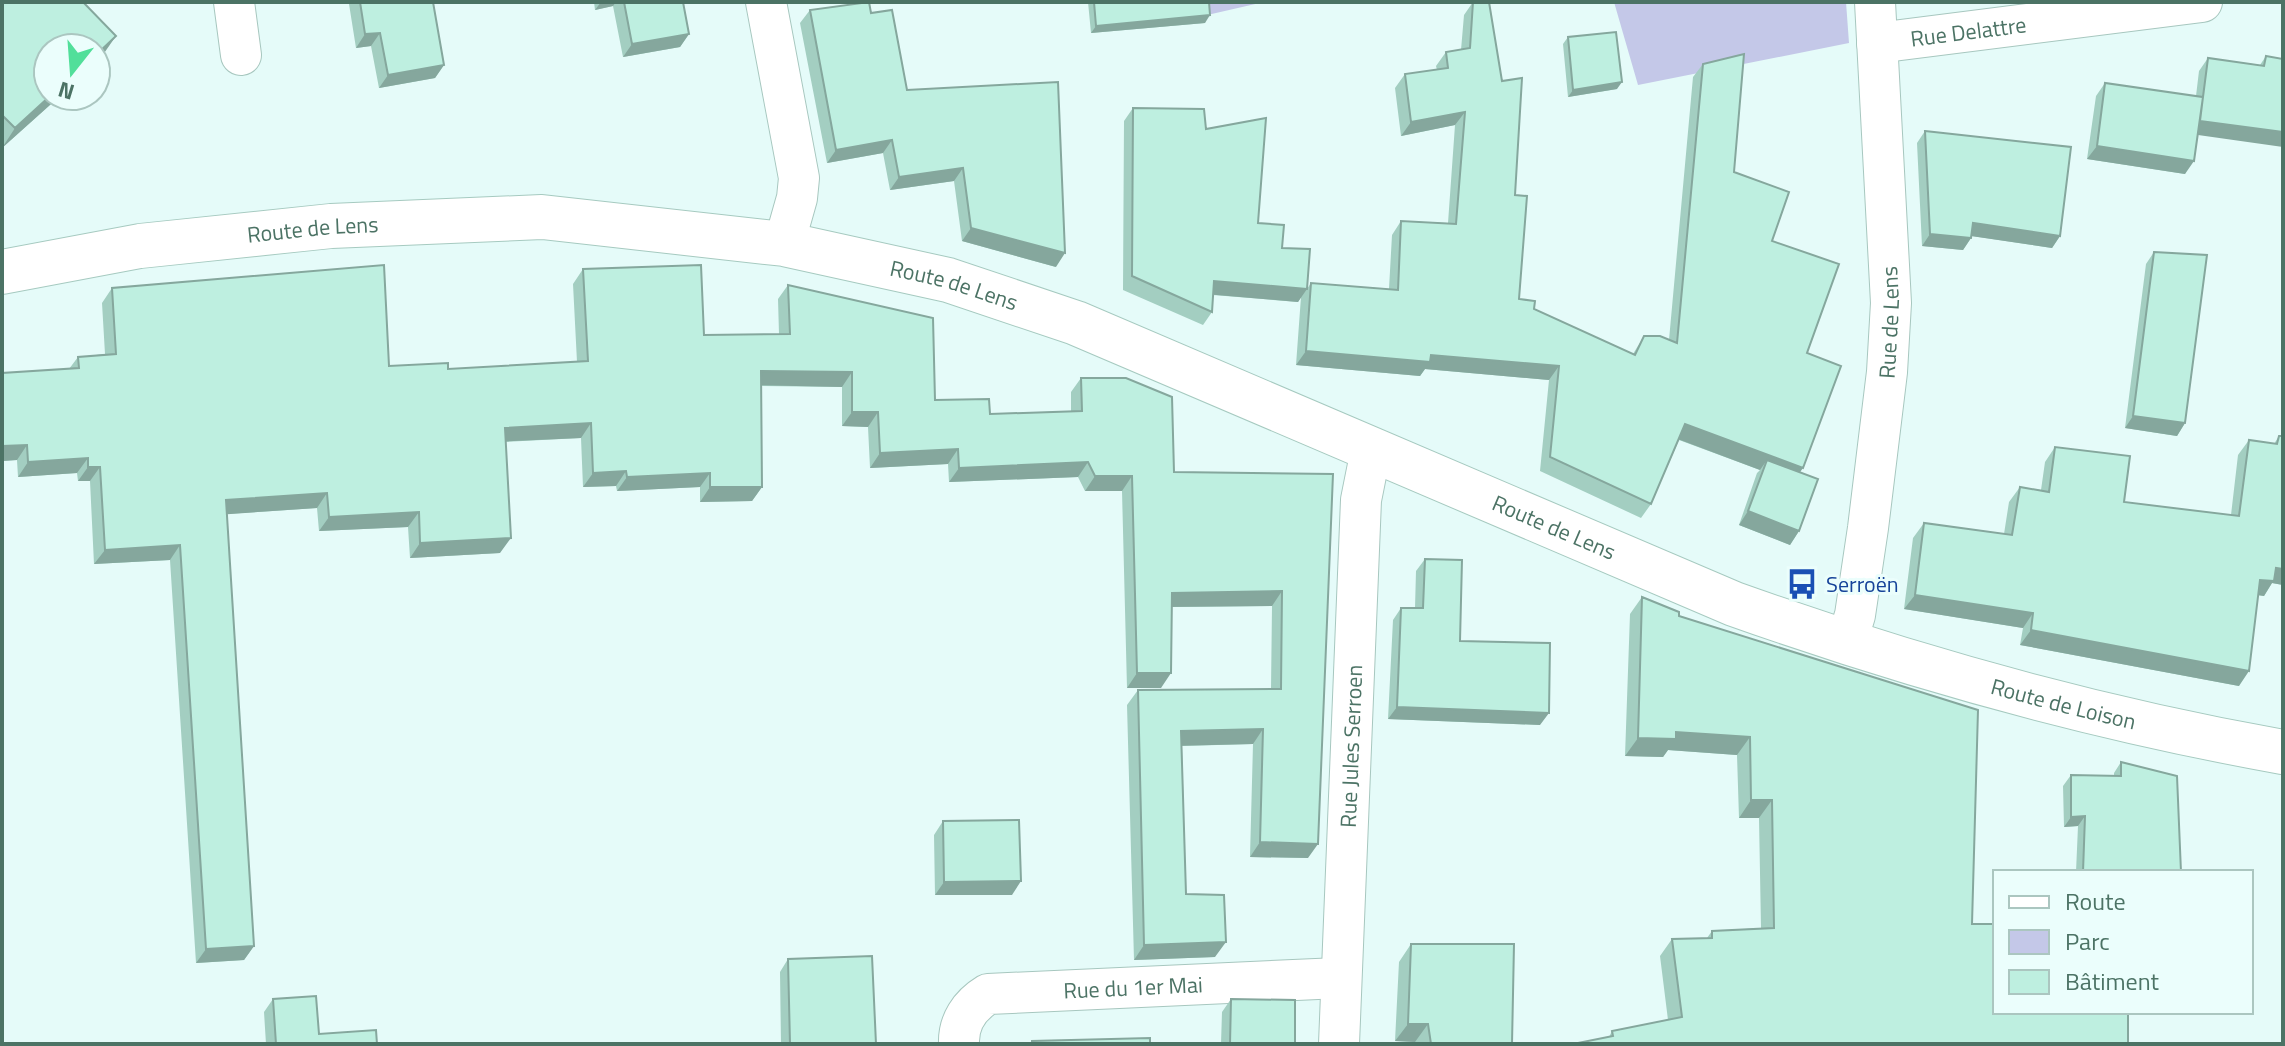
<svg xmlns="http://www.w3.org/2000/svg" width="2285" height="1046" viewBox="0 0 2285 1046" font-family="'Titillium Web',sans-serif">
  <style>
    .green { fill: #c4c8e8 }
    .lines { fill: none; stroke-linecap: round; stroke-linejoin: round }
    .street-casing { stroke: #a7c7bf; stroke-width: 42 }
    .secondary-casing { stroke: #a6cac0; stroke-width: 46 }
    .street { stroke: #fff; stroke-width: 40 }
    .secondary { stroke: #fff; stroke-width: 44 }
    .wall { fill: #a3cec1 }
    .shaded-wall { fill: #85a79d }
    .building { fill: #beefe0; stroke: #85a79d; stroke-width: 2 }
    .labels { text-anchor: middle; stroke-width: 6; stroke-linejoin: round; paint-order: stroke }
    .street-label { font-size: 22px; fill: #4c7365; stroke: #ebfefc }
    .transit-label { font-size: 22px; fill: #164399; stroke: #ebfefc; text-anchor: start }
  </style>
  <rect width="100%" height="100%" fill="#e5fbf9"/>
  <path class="green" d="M1166 2H1264L1168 24Z
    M1614 2H1846L1849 43 1638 85Z"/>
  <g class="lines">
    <defs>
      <g id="street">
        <path d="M234 2 241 55"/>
        <path d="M766 2 799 178 797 198 784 244"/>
        <path id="s1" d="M1877 43 2202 2"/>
        <path id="s2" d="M1847 641 1855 615 1868 528 1887 372 1891 303 1875 2"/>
        <path id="s3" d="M959 1044C958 1022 970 1005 988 994L1339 978"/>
        <path id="s4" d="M1339 1044 1361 500 1371 450"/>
      </g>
      <g id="secondary">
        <path id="s5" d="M2 272 140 246 331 226 542 217 784 244 948 280 1076 323 1734 604C1911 667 2098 719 2283 752"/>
      </g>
    </defs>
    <use href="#street" class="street-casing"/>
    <use href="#secondary" class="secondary-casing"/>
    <use href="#street" class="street"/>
    <use href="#secondary" class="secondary"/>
  </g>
  <path class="wall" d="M2 2 100 59 48 96H60L2 148Z
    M350 2H433L444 65 435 78 379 88 371 46 356 48 349 4Z
    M594 2H683L689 34 680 47 623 57 613 6 595 10Z
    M1088 2H1209L1205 23 1091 33Z
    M1473 2 1515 195 1519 299 1534 309 1633 354 1644 336 1669 340 1693 77 1703 64 1734 172 1772 241 1807 353 1800 472 1799 531 1790 545 1739 525 1757 473 1760 470 1679 440 1651 504 1641 518 1540 471 1549 380 1425 369 1420 376 1296 365 1301 297 1298 302 1213 295 1212 312 1203 325 1123 290 1124 121 1133 108 1206 129 1258 223 1282 248 1307 289 1311 283 1389 289 1392 235 1401 221 1448 223 1455 125 1401 136 1395 88 1405 74 1437 70 1436 66 1446 52 1461 50 1464 15Z
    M810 10 871 13 907 90 1056 267 962 241 954 181 890 190 883 153 827 163 800 23Z
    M1568 37 1617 89 1568 97 1563 44Z
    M2266 56 2283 59 2198 135 2185 174 2087 159 2096 96 2105 83 2196 96 2199 71 2208 58 2260 65Z
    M1925 131 2060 236 2052 248 1972 236 1971 238 1963 250 1922 246 1917 143Z
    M2154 252 2185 423 2177 436 2125 428 2146 264Z
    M583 269 704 335 779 334 778 299 788 285 935 400 990 414 1071 411V392L1081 378 1174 472 1333 474 1308 858 1250 857 1253 744 1182 746 1186 894 1215 957 1134 960 1127 705 1138 690 1271 689 1272 606 1172 607 1161 688H1127L1122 491H1085L1078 477 949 482 948 464 870 468 868 427 842 426V387L761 386 762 487 752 501 700 502V487L617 491 616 486 583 487 581 438 505 442 500 553 410 558 408 527 319 531 317 508 227 514 254 946 244 960 196 963 170 560 94 564 90 481H78L77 473 18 477 17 460 2 461V373L69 369 78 357 105 354 102 303 112 288 389 366 448 369 577 362 573 284Z
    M2279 436H2283V585L2272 583 2264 596 2258 595 2239 686 2020 645 2023 628 1904 609 1913 538 1924 523 2004 534 2009 502 2020 487 2041 490 2045 462 2055 447 2124 502 2231 515 2238 455 2249 440 2274 444Z
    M1425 559 1460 641 1540 725 1388 719 1393 620 1401 608H1415L1416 571Z
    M1642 597 1679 616 1972 924 2052 1013 1609 1037 1612 1031 1668 1020 1660 956 1672 939 1707 938 1712 931 1761 928 1759 818H1739L1737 755 1668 750 1663 757 1625 756 1630 614Z
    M2121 762 2181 872H2076L2078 826 2064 827 2063 786 2071 775 2114 776V773Z
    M943 821 1012 895H935L934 835Z
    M1411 944 1512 1044H1416L1415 1042 1395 1041 1399 962Z
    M788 959 876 1044H781L780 972Z
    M273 999 319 1034 377 1044H266L264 1012Z
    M1231 999 1295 1044H1221L1222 1012Z"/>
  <path class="shaded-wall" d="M601 2H616L613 6 595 10Z
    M1210 15 1205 23 1091 33 1096 26Z
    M380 33 371 46 356 48 365 34Z
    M689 34 680 47 623 57 632 44Z
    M116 36 100 59 96 63V55Z
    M444 65 435 78 379 88 388 75Z
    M1622 82 1617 89 1568 97 1573 90Z
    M50 96H60L2 148 15 128Z
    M1465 112 1455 125 1401 136 1411 122Z
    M2200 121 2283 132V147L2191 134Z
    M892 140 883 153 827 163 836 150Z
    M2097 146 2194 161 2185 174 2087 159Z
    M963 168 954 181 890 190 899 177Z
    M1973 223 2060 236 2052 248 1964 235Z
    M971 228 1065 253 1056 267 962 241Z
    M1930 234 1971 238 1963 250 1922 246Z
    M1214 281 1307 289 1298 302 1205 294Z
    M1306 351 1431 355 1559 366 1549 380 1425 369 1420 376 1296 365Z
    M761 371 852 372 842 387 751 385Z
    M852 412H878L868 427 842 426Z
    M2133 416 2185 423 2177 436 2125 428Z
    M591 423 581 438 494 442 505 428Z
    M1685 424 1803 468 1793 482 1767 460 1760 470 1675 438Z
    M27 445 17 460 2 461V446Z
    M958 449 948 464 870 468 880 453Z
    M88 458 77 473 18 477 28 462Z
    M1088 462 1078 477 949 482 959 468Z
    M88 467H100L90 481H78Z
    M626 471 616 486 583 487 593 473Z
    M710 473 700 487 617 491 627 477Z
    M1095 476H1132L1122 491H1085Z
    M710 487H762L752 501 700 502Z
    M327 493 317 508 216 515 226 500Z
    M1748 511 1799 531 1790 545 1739 525Z
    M419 512 408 527 319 531 329 517Z
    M511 538 500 553 410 558 420 543Z
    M180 545 170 560 94 564 105 550Z
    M2276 568 2283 569V585L2272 583 2264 596 2250 594 2260 580Z
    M1282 591 1272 606 1162 607 1172 593Z
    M1915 595 2033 613 2023 628 1904 609Z
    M2031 630 2249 671 2239 686 2020 645Z
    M1137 673H1171L1161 688H1127Z
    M1397 707 1549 713 1540 725 1388 719Z
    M1263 729 1253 744 1171 746 1181 731Z
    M1676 732 1750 737 1737 755 1668 750 1663 757 1625 756 1638 738Z
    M1751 800H1772L1759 818H1739Z
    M2085 816 2078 826 2064 827 2071 817Z
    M1260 842 1318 844 1308 858 1250 857Z
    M1021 881 1012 895H935L944 882Z
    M1226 942 1215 957 1134 960 1144 945Z
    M254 946 244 960 196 963 206 949Z
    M1408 1024H1428L1415 1042 1395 1041Z"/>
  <path class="building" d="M2 2H83L116 36 96 55V48H48V96H50L15 128 2 115Z
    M360 2H433L444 65 388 75 380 33 365 34Z
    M624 2H683L689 34 632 44Z
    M869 2 871 13 892 10 907 90 1058 82 1065 253 971 228 963 168 899 177 892 140 836 150 810 10Z
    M1094 2H1209L1210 15 1096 26Z
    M1473 2H1489L1502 81 1522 78 1515 195 1527 196 1519 299 1535 301 1534 309 1635 355 1644 336H1660L1677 343 1703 64 1744 54 1734 172 1789 192 1772 241 1839 264 1807 353 1841 366 1803 468 1685 424 1651 504 1550 457 1559 366 1431 355 1430 362 1306 351 1311 283 1398 290 1401 221 1456 224 1465 112 1411 122 1405 74 1448 68 1446 52 1470 48Z
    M1616 32 1622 82 1573 90 1568 37Z
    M2266 56 2283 59V132L2200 121 2203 97 2194 161 2097 146 2105 83 2203 97 2208 58 2264 66Z
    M1133 108 1204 109 1206 129 1266 118 1258 223 1284 225 1282 248 1310 249 1307 289 1214 281 1212 312 1132 276Z
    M1925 131 2071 147 2060 236 1973 223 1971 238 1930 234Z
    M2154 252 2207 255 2185 423 2133 416Z
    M384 265 389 366 448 363V369L588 361 583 269 701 265 704 335 790 334 788 285 933 318 935 400 989 399 990 414 1082 411 1081 378H1126L1172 397 1174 472 1333 474 1318 844 1260 842 1263 729 1181 731 1186 894 1224 895 1226 942 1144 945 1138 690 1281 689 1282 591 1172 593 1171 673H1137L1132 476H1095L1088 462 959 468 958 449 880 453 878 412H852V372L761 371 762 487H710V473L627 477 626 471 593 473 591 423 505 428 511 538 420 543 419 512 329 517 327 493 226 500 254 946 206 949 180 545 105 550 100 467H88V458L28 462 27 445 2 446V373L79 368 78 357 116 354 112 288Z
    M2279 436H2283V569L2276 568 2274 581 2260 580 2249 671 2031 630 2033 613 1915 595 1924 523 2012 535 2020 487 2049 492 2055 447 2130 456 2124 502 2239 516 2249 440 2277 444Z
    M1767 460 1818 479 1799 531 1748 511Z
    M1425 559 1462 560 1460 641 1550 643 1549 713 1397 707 1401 608H1423Z
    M1642 597 1679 612V616L1978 710 1972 924H1995V1012H2128V1044H1573L1613 1036 1612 1031 1682 1017 1672 939 1712 938V931L1774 928 1772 800H1751L1750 737 1676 732V739L1638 738Z
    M2121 762 2177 776 2181 872H2083L2085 816 2071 817V775L2121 776Z
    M1019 820 1021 881 944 882 943 821Z
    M1411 944H1514L1512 1044H1431L1428 1024H1408Z
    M872 956 876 1044H790L788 959Z
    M316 996 319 1034 376 1030 377 1044H276L273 999Z
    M1231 999 1295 1000V1044H1230Z
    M1150 1038V1044H1032V1041Z"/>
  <defs>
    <symbol id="bus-bare" viewBox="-9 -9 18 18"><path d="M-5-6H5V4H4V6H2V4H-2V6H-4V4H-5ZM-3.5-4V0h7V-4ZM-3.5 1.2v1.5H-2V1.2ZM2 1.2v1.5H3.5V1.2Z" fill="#1a4fb4" stroke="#ebfefc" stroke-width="2.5" paint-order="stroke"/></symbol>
  </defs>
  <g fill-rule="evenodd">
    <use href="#bus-bare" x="1780" y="562" width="44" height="44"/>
  </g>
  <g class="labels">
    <g class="street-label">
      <text dy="8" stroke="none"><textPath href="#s1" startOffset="92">Rue Delattre</textPath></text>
      <text dy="8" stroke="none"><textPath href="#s5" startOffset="314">Route de Lens</textPath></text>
      <text dy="8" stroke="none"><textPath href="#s5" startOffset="962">Route de Lens</textPath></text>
      <text dy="8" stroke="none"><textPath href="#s2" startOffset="322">Rue de Lens</textPath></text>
      <text dy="8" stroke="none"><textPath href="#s5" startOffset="1610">Route de Lens</textPath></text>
      <text dy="8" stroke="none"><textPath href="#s5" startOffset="2150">Route de Loison</textPath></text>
      <text dy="8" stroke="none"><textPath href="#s4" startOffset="298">Rue Jules Serroen</textPath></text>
      <text dy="8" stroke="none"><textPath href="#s3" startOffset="206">Rue du 1er Mai</textPath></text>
    </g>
    <g class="transit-label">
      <text x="1826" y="592">Serroën</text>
    </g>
  </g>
  <rect width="2285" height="1046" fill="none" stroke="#4c7365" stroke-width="8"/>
  <rect x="1993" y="870" width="260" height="144" fill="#ebfefc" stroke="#abc6c0" stroke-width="2"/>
  <rect x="2009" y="896" width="40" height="12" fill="#ffffff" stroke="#abc6c0" stroke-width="2"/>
  <text x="2065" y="910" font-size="24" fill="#4c7365">Route</text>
  <rect x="2009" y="930" width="40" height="24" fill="#c4c8e8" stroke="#abc6c0" stroke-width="2"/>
  <text x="2065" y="950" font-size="24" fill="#4c7365">Parc</text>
  <rect x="2009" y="970" width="40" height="24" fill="#beefe0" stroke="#abc6c0" stroke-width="2"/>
  <text x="2065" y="990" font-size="24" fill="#4c7365">Bâtiment</text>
  <g transform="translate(72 72) rotate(197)"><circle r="38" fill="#ebfefc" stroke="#abc6c0" stroke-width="2"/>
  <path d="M0-6L14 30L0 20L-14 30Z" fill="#51df9a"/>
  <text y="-12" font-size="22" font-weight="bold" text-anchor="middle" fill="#4c7365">N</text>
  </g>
</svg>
